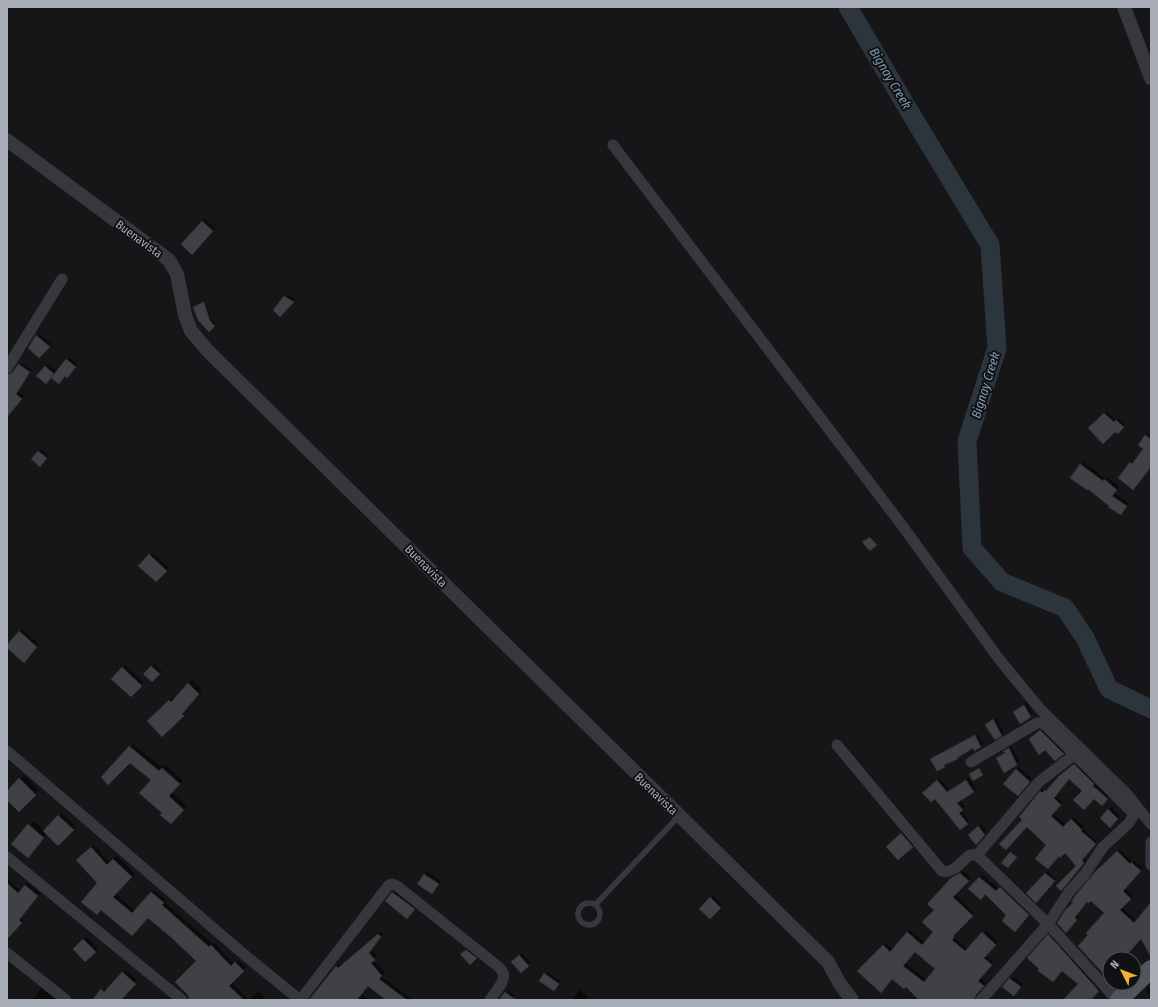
<svg xmlns="http://www.w3.org/2000/svg" width="1158" height="1007" viewBox="0 0 1158 1007" font-family="'Fira Sans Condensed',sans-serif">
  <style>
    .shadow { fill: #0007; fill-rule: evenodd }
    .lines { fill: none; stroke-linecap: round; stroke-linejoin: round }
    .river { stroke: #2c353c; stroke-width: 19 }
    .building { fill: #404145; stroke: #303034; fill-rule: evenodd }
    .service { stroke: #37383d; stroke-width: 5.5 }
    .minor { stroke: #37383d; stroke-width: 11 }
    .tertiary { stroke: #37383d; stroke-width: 14 }
    .primary { stroke: #53555c; stroke-width: 18 }
    .labels { text-anchor: middle; stroke-width: 4; stroke-linejoin: round; paint-order: stroke }
    .street-label { font-size: 12px; fill: #a8adb8; stroke: #111113 }
    .water-label { font-size: 13px; font-style: italic; fill: #7f9bb3; stroke: #111113 }
  </style>
  <rect width="100%" height="100%" fill="#161618"/>
  <path class="shadow" d="M205 219 215 228 192 253 182 244Z
    M287 294 295 299 280 316 285 297Z
    M205 302 211 319 216 325 209 331 194 307Z
    M39 333 51 344 39 357 29 348Z
    M69 357 77 364 69 374 66 375 59 383 51 377 46 367 48 364 57 371Z
    M21 363 32 370 18 391 24 396 7 416V374L9 373 13 372Z
    M1107 412 1116 421 1119 419 1125 425 1118 433 1115 430 1089 428Z
    M1148 433 1151 435V466L1136 486 1131 463 1133 461 1135 462 1145 449 1146 436Z
    M41 449 49 455 42 463 32 459Z
    M1084 462 1106 479 1108 477 1119 487 1114 493 1129 503 1121 514 1088 488 1071 477Z
    M871 536 877 544 870 550 864 543Z
    M152 553 169 568 156 581 140 566Z
    M22 629 39 644 26 659 7 647Z
    M154 664 162 671 152 681 145 674Z
    M125 665 144 682 131 696 112 679Z
    M192 680 202 690 185 709 187 711 162 736 148 721 173 697 175 699Z
    M1027 703 1033 714 1030 716 1014 712Z
    M996 718 1004 732 996 738 989 722Z
    M1043 728 1065 751 1055 759 1033 737Z
    M977 734 983 744 981 746 975 750 973 747 938 770 931 759 933 757Z
    M133 744 163 768 166 765 183 780 172 793 187 806 171 823 163 813 152 780 130 762 102 777Z
    M1011 746 1019 761 1005 772 998 758Z
    M1077 763 1096 781 1094 783 1109 796 1102 805 1083 791 1069 778 1055 796 1062 802 1052 813 1066 825 1074 817 1084 827 1082 828 1097 842 1083 857 1086 860 1063 888 1077 866 1065 852 1048 845 1020 816 1043 790 1045 791 1048 788 1049 790 1059 776Z
    M1019 767 1032 779 1020 793 1016 770Z
    M24 775 39 790 19 810 7 799V792Z
    M969 778 976 789 960 800 965 807 961 810 969 821 967 823 926 791 940 779 950 790Z
    M1111 807 1120 816 1110 826 1101 818Z
    M62 813 76 827 58 845 47 834 32 852 29 825 33 821 44 830Z
    M981 824 987 831 979 841 970 835Z
    M904 831 915 844 898 859 887 847Z
    M94 845 110 863 117 856 135 874 115 893 135 911 154 890 166 900 164 902 213 944 214 943 234 964 238 960 246 967 231 982 249 1000H191L198 961 148 917 135 932 98 883 77 860Z
    M1120 850 1133 862 1134 861 1143 868 1125 888 1133 896 1122 907 1137 921 1151 904V948L1141 938 1124 956 1127 959H1110V980L1079 946 1090 935 1105 913 1091 899 1088 901 1077 914 1079 917 1066 932 1074 903 1095 874Z
    M963 871 971 878 955 894 974 913 955 933 956 934 953 937 968 949 986 930 998 942 985 955 993 962 980 977 986 983 972 1000H921L906 986 892 978 858 971 886 943 893 950 910 930 925 943 935 932V910L952 878ZM915 951 937 969 927 980 905 963Z
    M1048 871 1056 879 1036 901 1027 893Z
    M427 872 441 881 435 890 424 875Z
    M983 875 999 889 1003 885 1031 912 1018 928 1008 915 985 893 970 889Z
    M7 878 21 891 28 883 40 893 20 917 23 920 9 935 7 933Z
    M396 890 417 906 409 915 387 901Z
    M713 895 722 904 710 917 701 908Z
    M381 932 383 934 371 949 377 956 373 960 385 972 381 976 413 1000H388L348 970 343 976 369 1000H310L339 964 341 966Z
    M1051 933 1101 988 1090 1000H1064L1079 984 1062 969H1041L1029 958Z
    M87 937 98 949 85 961 74 949Z
    M469 948 478 955 470 963 461 954Z
    M522 953 531 963 521 971 513 962Z
    M126 970 137 980 122 997 116 1000H93L104 988 107 990Z
    M547 972 561 981 556 987 545 974Z
    M1013 977 1023 984 1016 992 1003 987Z
    M1151 985V998L1146 990Z
    M41 988 57 1000H32Z
    M508 990 514 995 511 1000H500Z
    M580 990 588 997 585 1000H571Z
    M258 991 267 1000H250Z"/>
  <g class="lines">
    <path class="river" d="M848 7 905 104 990 245 997 348 967 441 972 548 1002 582 1065 608 1085 638 1109 689 1151 709"/>
  </g>
  <path class="building" d="M202 221 213 231 192 255 181 244Z
    M284 296 294 302 280 317 273 310Z
    M204 302 210 321 215 326 209 332 198 320 193 307Z
    M36 335 50 347 39 358 28 348Z
    M66 359 76 367 67 378 65 376 59 384 51 378Z
    M18 364 30 372 16 394 22 399 7 417V375L13 372Z
    M45 366 54 374 46 384 36 376Z
    M1104 413 1114 422 1116 420 1124 427 1118 434 1115 432 1103 444 1088 428Z
    M1145 435 1151 439V467L1133 490 1118 478 1130 462 1132 464 1143 449 1138 445Z
    M38 451 47 458 40 467 31 459Z
    M1080 464 1103 481 1104 479 1117 490 1112 496 1127 506 1121 515 1108 507 1109 506 1088 489 1087 490 1070 478Z
    M870 537 877 545 870 551 862 542Z
    M149 554 167 571 156 582 138 566Z
    M19 631 37 647 24 663 7 648V645Z
    M151 666 160 674 152 682 143 674Z
    M122 667 142 686 131 697 111 679Z
    M188 683 199 694 182 714 184 716 162 737 147 721 169 700 171 702Z
    M1024 705 1031 717 1020 724 1013 712Z
    M993 719 1002 736 995 740 985 725Z
    M1040 730 1064 754 1055 761 1045 750 1039 755 1029 739Z
    M975 735 981 747 974 751 973 748 957 758 958 759 944 765 945 767 937 771 930 759Z
    M129 746 159 771 162 768 180 784 169 796 184 810 171 824 160 815 162 813 139 793 151 780 130 763 108 785 101 777Z
    M1009 748 1017 765 1004 773 996 758 1005 753 1003 751Z
    M1074 764 1094 784 1093 786 1108 799 1102 806 1094 799 1084 810 1073 800 1082 791 1069 779 1054 798 1061 805 1051 816 1063 827 1071 819 1082 830 1081 831 1096 844 1082 860 1084 863 1061 891 1056 886 1076 866 1065 853 1060 858 1059 856 1048 869 1035 859 1046 845 1027 827 1006 850 999 844 1022 820 1019 817 1040 791 1042 793 1045 790 1046 791 1059 776Z
    M979 768 983 775 973 781 969 774Z
    M1016 769 1030 782 1018 796 1003 784Z
    M19 778 36 795 19 812 7 800V791Z
    M937 780 947 792 966 780 974 792 957 803 963 810 959 813 968 824 960 830 935 799 931 802 922 793Z
    M1108 809 1118 819 1110 828 1100 818Z
    M58 815 74 830 58 846 43 831Z
    M28 824 44 838 28 858 11 844Z
    M978 826 985 835 976 845 968 835Z
    M901 833 913 847 898 860 886 847Z
    M91 847 107 865 113 859 132 877 113 897 132 913 151 892 164 903 162 905 209 947 211 945 231 966 235 962 244 971 229 986 244 1000H189L188 995 175 982 196 961 173 939 148 918 132 936 101 910 97 915 81 902 97 883 76 860Z
    M1117 851 1130 864 1131 862 1141 871 1123 891 1131 899 1120 910 1134 923 1151 902V957L1141 939 1123 959H1110V964L1106 969 1110 973V979L1109 980 1078 946 1088 935 1086 933 1104 913 1091 901 1089 903 1087 902 1075 917 1077 920 1066 933 1057 923 1066 909 1073 903 1071 902 1075 896 1094 873Z
    M1010 852 1017 857 1008 868 1001 863Z
    M960 873 969 881 953 897 973 916 953 936 954 937 952 940 965 951 982 932 996 945 984 958 992 965 978 981 984 986 976 995 974 1000H919L906 987 904 989 892 979 881 993 857 971 883 945 890 952 907 932 922 945 933 932 922 922 934 910 927 904 951 878ZM915 952 935 969 924 982 903 966Z
    M1045 873 1055 881 1036 903 1026 893Z
    M424 874 439 884 432 894 417 884Z
    M979 877 996 891 1000 887 1029 915 1015 932 1002 921 1006 915 985 894 981 900 968 889Z
    M7 883 18 893 25 885 38 896 19 920 22 923 7 939Z
    M392 892 415 909 407 919 385 901Z
    M710 897 721 908 710 919 699 909Z
    M378 934 381 937 369 953 375 960 371 963 382 976 379 979 407 1000H386L368 986 357 1000H309L336 966 338 968Z
    M1048 934 1099 991 1091 1000H1063L1078 984 1062 971 1053 982 1038 971 1039 969 1027 958Z
    M83 939 96 952 85 962 73 949Z
    M466 950 477 958 470 965 460 954Z
    M519 955 529 966 521 973 511 962Z
    M122 972 136 984 121 1000H92L101 989 104 992Z
    M544 973 559 984 554 991 539 981Z
    M1009 978 1021 987 1014 996 1002 987Z
    M505 992 516 1000H499Z"/>
  <g class="lines">
    <path class="service" d="M578 914a11 11 0 1 1 22 0a11 11 0 1 1-22 0Z
      M595 905 679 816"/>
    <path class="minor" d="M613 145 901 524 999 659 1041 710 1126 793 1151 824
      M7 368 62 279
      M837 745 942 871C954 874 961 861 970 855H977
      M7 751 247 957 300 1000
      M1075 754 1039 782 977 855 1048 924 1117 1000
      M971 762 1037 723H1041L1045 725 1132 812 1133 816 1129 823 1103 847 1085 874 1069 892 1048 924 981 1000
      M1151 842V865
      M7 857 182 1000
      M7 953 66 1000
      M301 999 388 886 392 884 397 886 500 968 504 975 502 983 490 1000"/>
    <path class="tertiary" d="M1124 7 1151 78
      M7 140 169 260 177 274 185 315 191 331 208 351 828 962 840 984 852 1000"/>
    <path class="primary" d="M1119 1000 1151 969"/>
  </g>
  <g class="labels">
    <g class="street-label">
      <text transform="translate(139 239) rotate(36)" y="4">Buenavista</text>
      <text transform="translate(426 566) rotate(45)" y="4">Buenavista</text>
      <text transform="translate(656 794) rotate(44)" y="4">Buenavista</text>
    </g>
    <g class="water-label">
      <text transform="translate(891 78) rotate(59)" y="5">Bignay Creek</text>
      <text transform="translate(985 385) rotate(-73)" y="5">Bignay Creek</text>
    </g>
  </g>
  <rect width="1158" height="1007" fill="none" stroke="#a8adb8" stroke-width="16"/>
  <g transform="translate(1122 971) rotate(312)"><circle r="19" fill="#111113" stroke="#4d4f55"/>
  <path d="M0-3L7 15L0 10L-7 15Z" fill="#f2b134"/>
  <text y="-6" font-size="11" font-weight="bold" text-anchor="middle" fill="#a8adb8">N</text>
  </g>
</svg>
